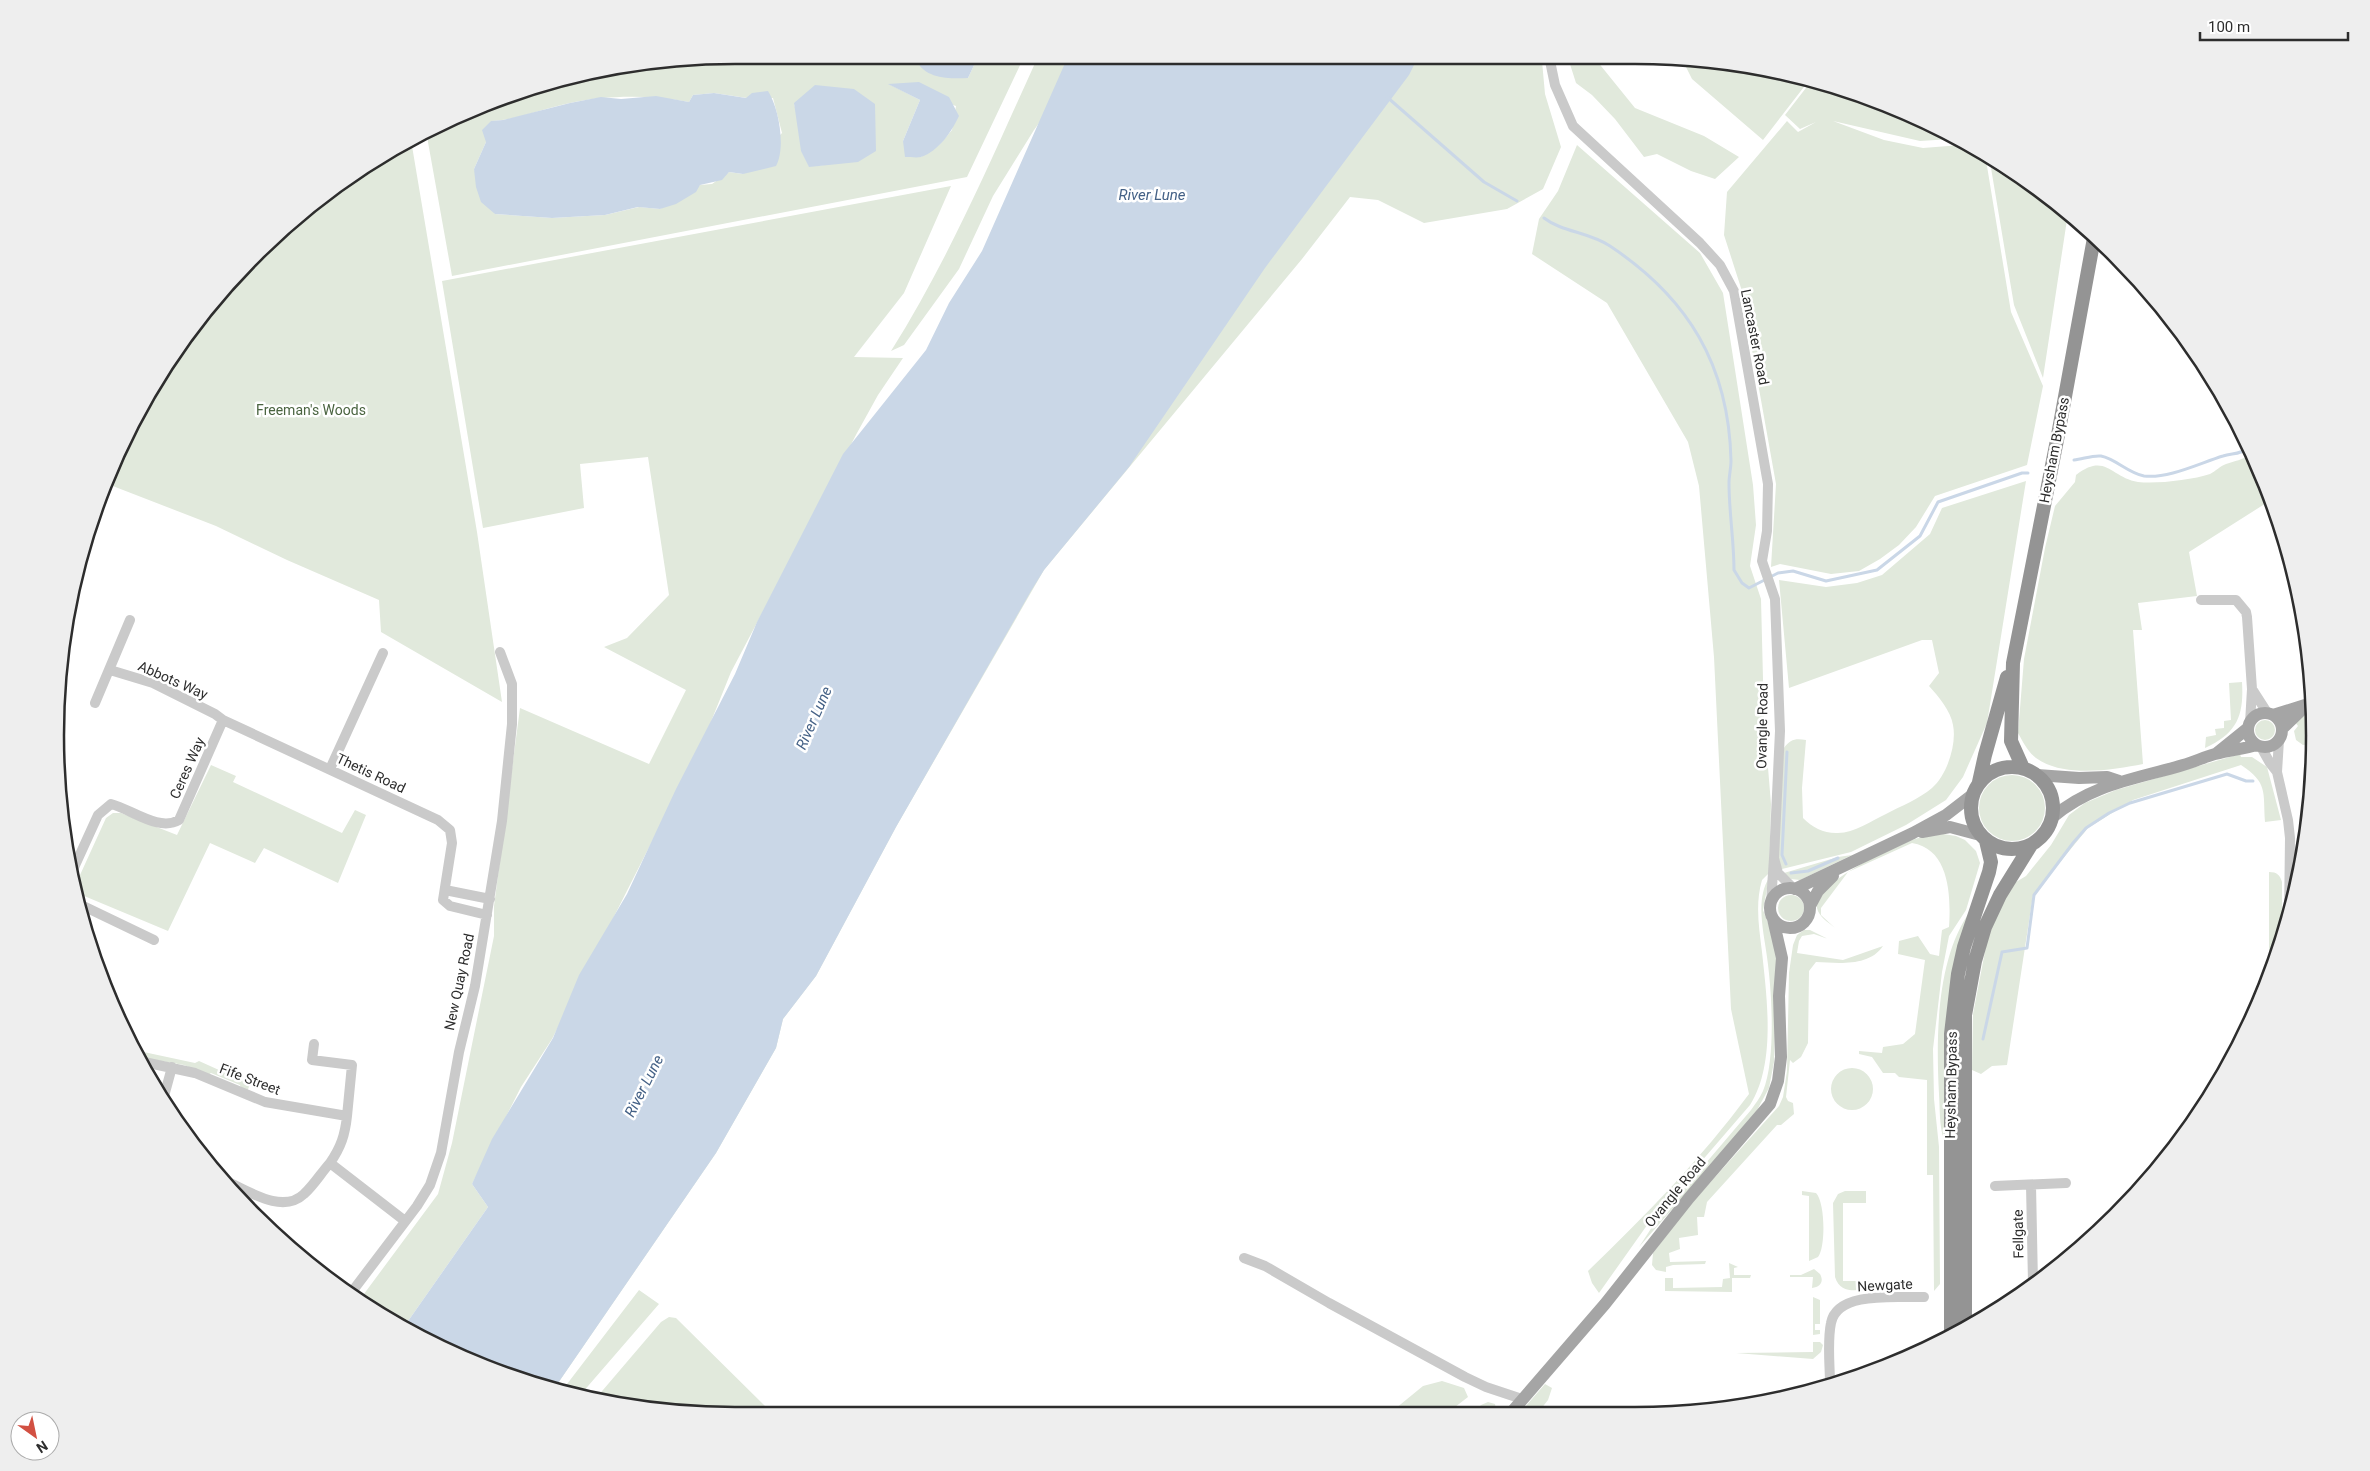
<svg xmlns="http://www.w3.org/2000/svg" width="2370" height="1471" viewBox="0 0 2370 1471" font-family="Roboto,sans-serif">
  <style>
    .green { fill: #e1e9dc; fill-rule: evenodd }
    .water { fill: #cad7e7 }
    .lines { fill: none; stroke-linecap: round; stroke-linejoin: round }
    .stream { stroke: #cad7e7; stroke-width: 3 }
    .minor { stroke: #cacaca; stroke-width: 10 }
    .major { stroke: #a5a5a5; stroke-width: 12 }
    .highway { stroke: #949494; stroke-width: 14 }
    .labels { text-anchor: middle; stroke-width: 5; stroke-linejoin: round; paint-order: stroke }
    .street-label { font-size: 14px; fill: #2d2d2d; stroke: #fff }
    .park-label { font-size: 14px; fill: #4a6440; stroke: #fff }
    .water-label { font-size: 15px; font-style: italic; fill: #446186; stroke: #fff }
    .rim { fill: none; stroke: #2d2d2d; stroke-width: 2.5 }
  </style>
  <rect width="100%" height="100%" fill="#fff"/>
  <path class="green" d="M646 61H917L918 64 968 78 976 61H1022L967 177 452 276 426 131 517 91ZM889 84 956 106 952 130 940 144 921 157 903 141 920 100ZM714 93 747 98H773L782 133 743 174 729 172 712 184 700 185 660 209 639 207 605 215 552 218 495 214 474 169 486 142 491 121C518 120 544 108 570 103 607 95 652 95 689 102L693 95ZM794 103 825 165 809 166Z
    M1036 61H1084L1034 130 993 196 959 269 904 345 891 351C949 259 991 160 1036 61Z
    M1178 61H1542L1545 94 1561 147 1543 189 1507 209 1424 223 1378 200 1350 197 1302 259 1044 570 896 827 816 976 783 1019 776 1048 716 1153 556 1386 513 1374Z
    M1569 61H1597L1635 108 1704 136 1739 157 1715 179 1691 171 1657 154 1644 157 1615 119 1592 95 1576 83Z
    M1683 61H1723L1807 83 1763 140 1692 79Z
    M1809 84 1895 107 1951 139 1920 141 1833 121 1884 140 1923 148 1961 145 1986 160 2011 312 2043 386 2027 465 1935 496 1916 527 1899 545 1880 559 1859 571 1831 574 1780 564 1771 567 1776 484 1741 288 1724 235 1727 192 1787 121 1798 132 1816 122 1800 129 1785 115Z
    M411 140 477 532 502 702 381 632 379 600 287 560 216 526 105 483 125 434 195 321 321 195Z
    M1577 145 1700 253 1723 293 1753 485 1756 525 1750 566 1761 599 1764 719 1771 804 1769 873 1762 880C1755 904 1759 927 1762 952 1767 999 1776 1064 1750 1105L1650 1221 1599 1293 1592 1283 1588 1271C1646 1215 1701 1159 1749 1094L1731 1009 1714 657 1699 486 1688 442 1607 303 1532 254 1539 219 1558 191Z
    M1990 162 2049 195 2068 213 2043 378 2014 305Z
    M951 186 904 293 854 357 903 358 878 395 857 433 731 672 710 724 679 788 552 1039 521 1087 472 1184 488 1207 406 1324 361 1298 438 1194 452 1143 494 936V906L520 708 649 764 686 690 604 647 627 638 669 595 648 457 580 464 584 508 483 528 442 281Z
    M2251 454 2271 500 2189 552 2197 596 2138 603 2142 630H2133L2143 764C2113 770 2063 778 2036 758 2028 752 2023 742 2018 733L2024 659 2045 548 2055 506 2075 482 2076 475C2106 452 2111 478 2138 482 2157 484 2192 480 2210 474 2216 471 2220 466 2226 464 2235 461 2242 460 2251 454Z
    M2026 481 1987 723 1963 777 1946 800 1906 825 1851 852 1782 869C1772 851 1782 773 1784 748 1790 739 1796 738 1806 740L1802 788 1803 818C1812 827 1823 833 1836 833 1853 834 1871 821 1886 814 1901 806 1919 799 1932 788 1947 775 1957 744 1953 725 1951 711 1938 696 1929 686L1939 673 1932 640H1922L1789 688 1779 580 1826 587 1857 583 1882 575 1930 534 1942 508Z
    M2242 682C2244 716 2237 733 2205 748L2206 737 2216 735 2215 729 2224 728V721L2231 720 2229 683Z
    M2311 708 2312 727 2307 730 2310 744 2303 745 2296 740 2294 731 2298 726 2295 722Z
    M2255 730a10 10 0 1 1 20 0a10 10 0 1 1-20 0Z
    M2240 754 2241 757H2252L2267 767 2281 820 2265 822C2263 791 2268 783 2241 765L2133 800 2088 828 2033 895 2007 1065 1992 1066 1981 1074 1972 1070 1973 1014 1988 936 2003 902 2016 882 2026 876 2051 845 2069 815 2085 803 2116 790Z
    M211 765 236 776 233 782 342 833 355 810 366 815 338 883 264 848 255 863 210 843 168 931 77 893 75 886 106 818 113 813H121L177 835Z
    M1979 808a33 33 0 1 1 66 0a33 33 0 1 1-66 0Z
    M1943 834 1956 836 1965 840 1976 851 1980 863 1966 910 1949 936 1942 972 1933 1049 1934 1099 1939 1147 1940 1284 1934 1291 1933 1175H1927V1080L1899 1077 1895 1073H1883L1872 1057 1859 1054V1051L1882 1053 1883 1047 1903 1044 1915 1034 1925 960 1898 954 1899 941 1918 936 1930 954 1939 956 1942 930 1949 927C1951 897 1950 849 1912 843L1848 872 1821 908V915L1835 928C1828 922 1819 917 1817 908 1814 882 1892 848 1912 840 1922 836 1933 836 1943 834Z
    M1852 855 1800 880 1791 879 1784 873 1838 857Z
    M2269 872C2277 872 2280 875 2282 882V937L2269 972Z
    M1769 878 1763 910 1777 947 1774 1062 1769 1088 1756 1112 1732 1141 1639 1247 1654 1224 1751 1110C1755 1104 1760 1098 1763 1091 1776 1059 1772 992 1767 957 1764 933 1755 900 1769 878Z
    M1778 908a13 13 0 1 1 26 0a13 13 0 1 1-26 0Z
    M1971 910 1949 998 1944 1056V1140C1939 1126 1940 1109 1939 1094 1936 1037 1936 958 1971 910Z
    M1804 930H1810L1828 939 1814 934 1802 936 1799 941 1797 953 1843 960 1883 946C1869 967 1838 963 1816 962L1809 971 1808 1043 1801 1057 1793 1063 1790 1060 1786 1097 1788 1101 1793 1103 1794 1114 1781 1125H1777L1707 1202 1704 1217H1697L1698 1235 1679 1238 1680 1249 1669 1253 1670 1262 1706 1261 1705 1264 1673 1265 1666 1267V1272L1656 1270 1652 1265 1653 1253 1689 1206 1779 1106 1783 1097 1787 1071 1789 973 1793 945 1797 935Z
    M139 1051 195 1063 199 1061 250 1084 247 1092 241 1089 240 1085 211 1073 208 1075 184 1065 144 1058Z
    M1831 1089a21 21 0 1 1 42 0a21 21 0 1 1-42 0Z
    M1802 1191 1816 1193C1825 1202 1826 1247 1818 1257L1809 1261V1196L1802 1195Z
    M1845 1191H1866V1203H1843V1281H1873V1289C1859 1289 1841 1296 1835 1277L1833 1203 1838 1194Z
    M1729 1263 1738 1267 1734 1268V1275H1751L1750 1278H1732V1292L1665 1291V1278H1673V1288L1722 1287 1723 1279 1730 1278Z
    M1814 1269 1820 1274C1824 1281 1821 1287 1812 1288L1813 1277H1790V1275H1801Z
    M639 1290 659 1304 582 1393 564 1388Z
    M1813 1297 1820 1300V1324H1815V1330H1820V1334L1813 1335Z
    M669 1317 676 1318 770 1411 647 1410 597 1397 661 1322Z
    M1813 1342H1820L1823 1345 1821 1352 1813 1359 1736 1353 1813 1352Z
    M1442 1381 1464 1388 1468 1397 1446 1414 1390 1413 1423 1386Z
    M1545 1384 1552 1388 1548 1400 1537 1414H1519Z
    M1488 1402 1495 1404 1497 1414H1472L1481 1405Z"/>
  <path class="water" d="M917 61H976L968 78C951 79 925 79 917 61Z
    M1066 61H1416L1409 75 1265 268 1129 467 1044 570 1031 591 896 827 816 976 783 1019 776 1048 716 1153 556 1386 475 1364 406 1324 488 1207 472 1184 492 1139 553 1038 579 975 627 894 676 789 735 674 757 622 843 454 926 350 949 303 982 251Z
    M919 82 949 97 959 116C952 131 939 151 921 157 917 158 910 157 905 157L903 141 920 100 888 84Z
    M815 85 854 89 875 104 876 151 858 162 809 167 801 151 794 103Z
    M768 91C779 108 786 148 776 166L743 174 729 172 722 180 700 185 696 192 676 204 660 209 638 207 605 215 552 218 495 214 481 202 476 187 474 169 486 142 482 130 491 121 503 120 570 103 601 97 621 99 656 96 689 102 693 95 714 93 746 98 752 93Z"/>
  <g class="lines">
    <path class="stream" d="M1387 97 1484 182 1517 201
      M1544 218C1562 232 1589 232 1610 246 1688 298 1729 365 1731 461 1731 468 1729 476 1729 483 1729 512 1734 541 1734 570L1742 583 1749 588 1778 573 1793 571 1826 581 1877 570 1920 536 1938 502 2022 473H2028
      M2074 460C2083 459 2093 455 2101 456 2116 459 2128 473 2144 476 2168 479 2200 463 2223 456 2232 453 2240 455 2248 448
      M1786 864 1782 855 1787 752
      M1791 873 1808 871 1838 858
      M1983 1039 2002 952 2027 948 2034 895 2073 843 2086 828 2109 813 2130 803 2227 774 2246 781H2253"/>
    <path class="minor" d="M1550 61 1555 85 1573 126 1700 243 1720 265 1734 291 1768 484 1767 531 1762 561 1775 599 1780 731 1774 858
      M2201 600H2236L2246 612 2247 617 2252 689 2250 723
      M110 670 153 683 215 714 223 720 438 820 450 830 452 843 443 900 450 906 487 915
      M2252 689 2268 714
      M95 703 130 620
      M2279 740 2277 772 2288 820 2290 838 2289 918
      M2261 747 2270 763 2277 772
      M330 769 383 653
      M72 872 98 815 111 804C131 809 159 832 179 820L223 720
      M445 890 490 899
      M1771 902 1774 858 1778 873 1794 889
      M79 904 154 940
      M314 1044 312 1060 352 1065 347 1116
      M144 1062 195 1073 265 1102 347 1116C345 1135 341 1147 330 1163L405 1221
      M163 1100 172 1067
      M224 1180C247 1190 282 1215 304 1194 314 1185 321 1173 330 1163
      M2031 1185 2033 1283
      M1995 1186 2066 1183
      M1244 1258 1265 1266 1329 1303 1465 1377 1486 1387 1522 1399
      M351 1293 417 1206 430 1185 441 1153 459 1052 475 986 502 821 512 724V684L500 652
      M1830 1385C1830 1365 1827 1342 1831 1323 1837 1290 1899 1298 1924 1297"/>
    <path class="major" d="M2248 730a17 17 0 1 1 34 0a17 17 0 1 1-34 0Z
      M2273 715 2305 705
      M2282 729 2311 701
      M2217 753 2248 728
      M2037 775 2079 778 2107 777 2119 781
      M2053 817C2092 784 2136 779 2183 765 2194 762 2204 757 2215 754 2229 750 2243 749 2257 745
      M1922 832 1950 827 1980 835
      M1770 908a20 20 0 1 1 40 0a20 20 0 1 1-40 0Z
      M1795 889 1913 833 1946 815 1972 795
      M1810 906 1818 891 1833 876
      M1510 1414 1605 1304 1689 1198 1770 1104 1778 1081 1781 1057 1779 996 1782 958 1773 919"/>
    <path class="highway" d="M1971 808a41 41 0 1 1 82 0a41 41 0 1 1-82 0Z
      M2023 768 2011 741 2013 663 2058 435 2094 238
      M1979 782 1985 755 2007 677
      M1965 1329V1015L1975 961 1985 927 2000 895 2031 845
      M1951 1335V1034L1958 974 1964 947 1989 872 1991 862 1986 841"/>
  </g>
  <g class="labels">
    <g class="street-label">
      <text transform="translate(1755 337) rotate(79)" y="5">Lancaster Road</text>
      <text transform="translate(2054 450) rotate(-79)" y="5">Heysham Bypass</text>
      <text transform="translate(173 680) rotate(24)" y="5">Abbots Way</text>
      <text transform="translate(1762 726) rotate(-89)" y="5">Ovangle Road</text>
      <text transform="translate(187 768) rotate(-66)" y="5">Ceres Way</text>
      <text transform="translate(371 773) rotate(25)" y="5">Thetis Road</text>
      <text transform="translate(459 982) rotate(-78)" y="5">New Quay Road</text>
      <text transform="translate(250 1079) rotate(21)" y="5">Fife Street</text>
      <text transform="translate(1951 1085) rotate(-89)" y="5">Heysham Bypass</text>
      <text transform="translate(1675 1192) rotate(-50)" y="5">Ovangle Road</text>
      <text transform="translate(2018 1234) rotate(-91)" y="5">Fellgate</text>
      <text transform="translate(1885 1285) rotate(-3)" y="5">Newgate</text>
    </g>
    <g class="park-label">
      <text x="311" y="415">Freeman's Woods</text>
    </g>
    <g class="water-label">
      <text x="1152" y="200">River Lune</text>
      <text transform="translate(814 718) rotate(-66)" y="5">River Lune</text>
      <text transform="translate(644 1086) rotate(-63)" y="5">River Lune</text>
    </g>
  </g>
  <path d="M0 0H2370V1471H0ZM735 64H1635A671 671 0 0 1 2306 735V736A671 671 0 0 1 1635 1407H735A671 671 0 0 1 64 736V735A671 671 0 0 1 735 64Z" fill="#eee" fill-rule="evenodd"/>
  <path class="rim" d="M735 64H1635A671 671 0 0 1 2306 735V736A671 671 0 0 1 1635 1407H735A671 671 0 0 1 64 736V735A671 671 0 0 1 735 64Z"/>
  <g transform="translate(35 1436) rotate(147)"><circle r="24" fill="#ffffff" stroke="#ababab"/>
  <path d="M0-4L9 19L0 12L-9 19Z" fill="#d25042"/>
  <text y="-8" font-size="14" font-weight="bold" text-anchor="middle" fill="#2d2d2d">N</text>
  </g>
  <path d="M2200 32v8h148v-8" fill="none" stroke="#2d2d2d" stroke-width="2.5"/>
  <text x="2208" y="32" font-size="15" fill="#2d2d2d" stroke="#ffffff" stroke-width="4" paint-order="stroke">100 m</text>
</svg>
